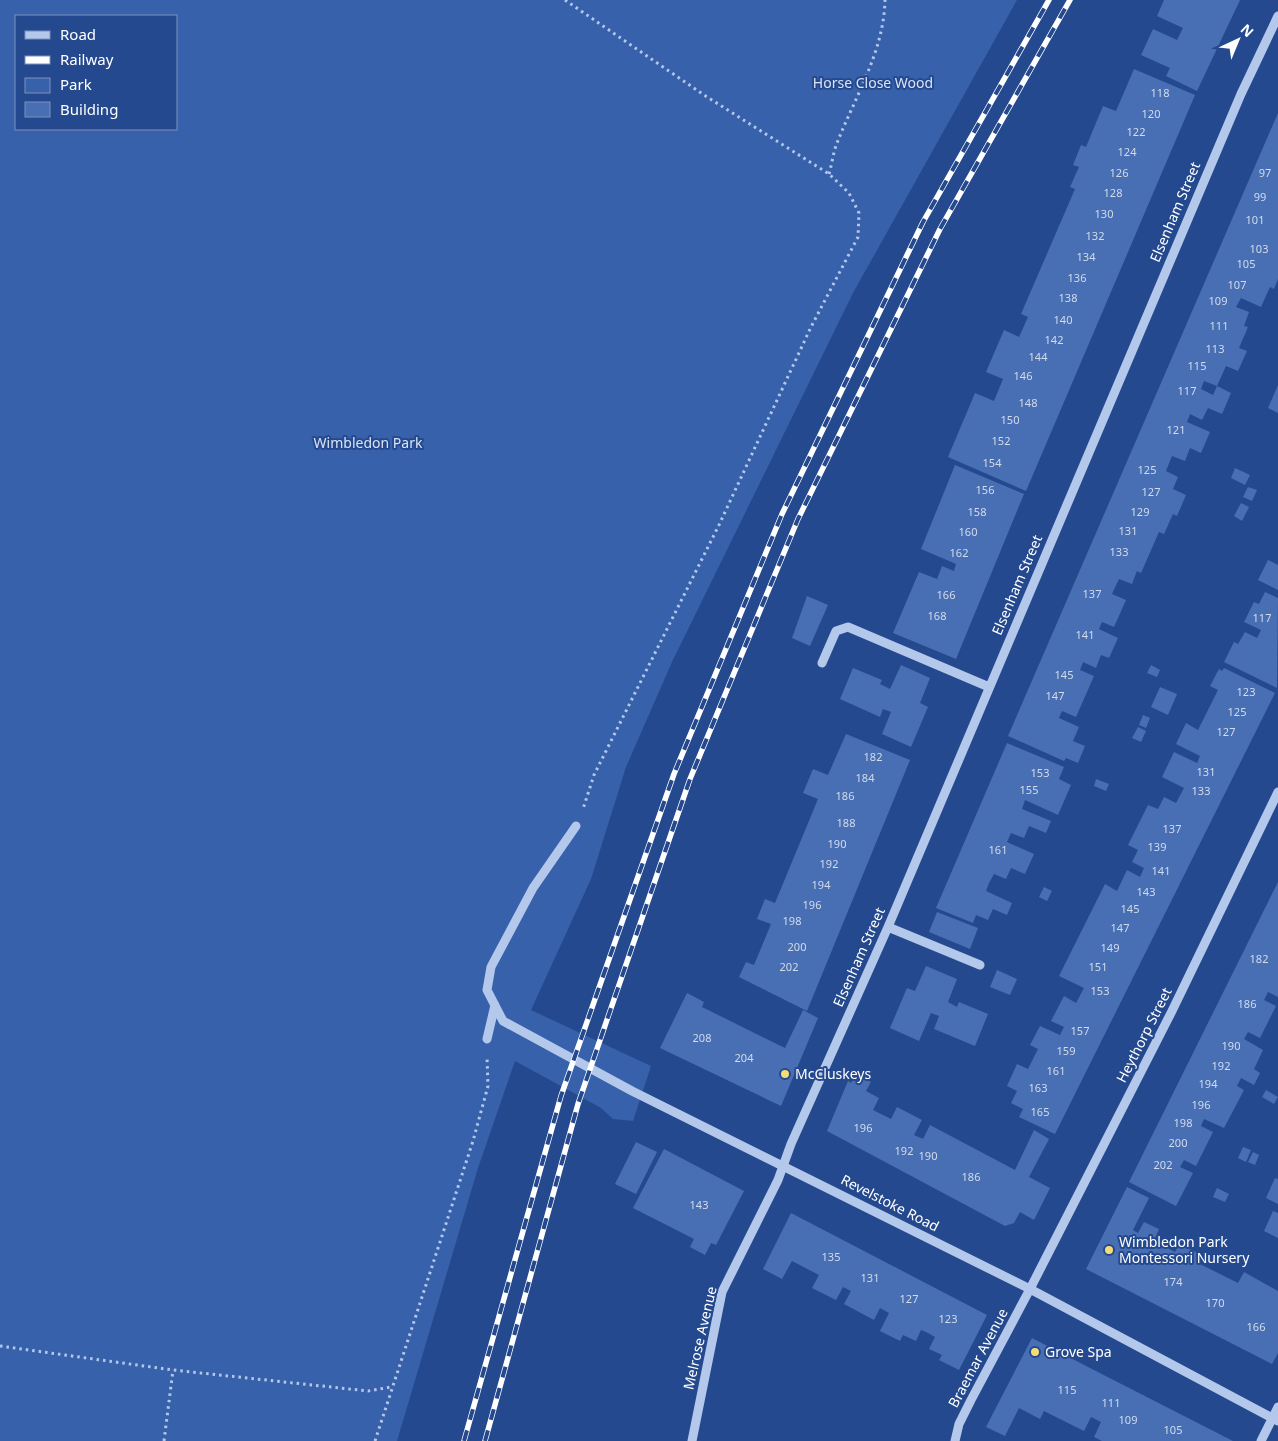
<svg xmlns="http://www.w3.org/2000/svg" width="1278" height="1441" viewBox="0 0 1278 1441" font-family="'Noto Sans',sans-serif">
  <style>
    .green { fill: #3861ab; fill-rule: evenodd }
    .building { fill: #486fb3 }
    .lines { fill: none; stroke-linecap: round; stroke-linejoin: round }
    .path { stroke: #b4c8eb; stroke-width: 3; stroke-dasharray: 2.5 4; stroke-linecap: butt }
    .minor { stroke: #b4c8eb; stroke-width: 9 }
    .rail-casing { stroke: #fff; stroke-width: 5.5 }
    .rail { stroke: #24498e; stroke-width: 4; stroke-dasharray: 11; stroke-linecap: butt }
    .poi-dot { fill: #f6dc77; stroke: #24498e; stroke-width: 2 }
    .labels { text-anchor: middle; stroke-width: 4; stroke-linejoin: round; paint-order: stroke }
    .number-label { font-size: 11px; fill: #d1dbec }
    .park-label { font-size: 14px; fill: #d9e4f8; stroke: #24498e }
    .street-label { font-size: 14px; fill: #fff; stroke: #24498e }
    .poi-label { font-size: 14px; fill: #fff; stroke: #24498e; text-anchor: start }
  </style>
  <rect width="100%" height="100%" fill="#24498e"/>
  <path class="green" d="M0 0H1017L853 293 672 662 626 767 591 879 531 1010 651 1066 633 1121 613 1119 601 1108 515 1061 478 1168 397 1441H0ZM16 16H176V129H16Z"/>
  <path class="building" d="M1164 0H1240L1197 91 1166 76 1170 68 1141 55 1153 29 1177 40 1183 28 1157 16Z
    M1134 69 1195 95 1026 491 948 457 975 393 994 401 1003 379 986 372 1004 330 1019 337 1028 317 1021 314 1075 189 1070 187 1079 167 1073 165 1081 145 1086 147 1103 106 1116 111Z
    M1278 113V279L1274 289 1270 287 1261 307 1241 298 1236 307 1249 312 1244 326 1248 327 1239 348 1247 351 1238 371 1226 366 1217 386 1204 381 1201 389 1213 395 1217 386 1231 393 1222 414 1208 408 1202 420 1190 414 1187 422 1210 432 1201 453 1190 448 1185 461 1172 456 1166 471 1178 477 1173 489 1186 495 1177 516 1173 514 1164 534 1159 532 1141 573 1137 571 1132 584 1119 579 1112 594 1126 600 1114 627 1102 622 1099 629 1118 638 1109 658 1101 655 1096 668 1083 662 1080 670 1094 676 1076 717 1062 711 1059 718 1079 727 1073 741 1085 746 1078 763 1066 758 1064 761 1008 736Z
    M1278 385V413L1268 408Z
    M955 465 1024 494 956 659 893 633 919 572 937 579 942 566 954 571 956 564 921 549Z
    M1235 468 1250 475 1245 485 1231 478Z
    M1248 487 1257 490 1252 501 1243 497Z
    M1241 503 1249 507 1242 521 1234 516Z
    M1268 560 1278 565V590L1258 580Z
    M1265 592 1278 598 1277 688 1224 662 1234 642 1238 644 1245 632 1257 638 1261 630 1244 622 1254 602 1259 604Z
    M807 596 828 605 810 646 792 638Z
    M901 665 930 678 920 703 928 707 911 747 882 734 891 712 883 709 880 717 840 699 853 668 882 680 880 684 890 689Z
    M1151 665 1160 670 1157 677 1147 673Z
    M1224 668 1275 693 1055 1134 1019 1117 1023 1109 1011 1103 1017 1091 1007 1086 1017 1064 1028 1069 1038 1049 1030 1045 1040 1026 1060 1035 1064 1027 1051 1021 1064 996 1076 1003 1084 988 1059 976 1105 884 1117 891 1127 870 1140 877 1144 868 1132 862 1138 850 1128 845 1148 805 1158 809 1164 797 1176 803 1184 788 1162 777 1174 752 1197 763 1200 756 1176 744 1186 723 1198 730 1218 690 1210 686 1219 669 1222 671Z
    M1160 687 1177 694 1168 715 1151 707Z
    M1143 715 1150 718 1146 728 1139 725Z
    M1138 727 1146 731 1141 742 1132 738Z
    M846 734 910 760 807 1011 739 977 746 962 754 965 771 924 757 919 765 899 775 903 818 799 803 793 813 769 828 775Z
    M1007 743 1064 767 1059 779 1071 785 1058 815 1025 800 1022 809 1051 821 1046 833 1029 826 1024 838 1011 833 1007 842 1034 854 1025 874 1011 868 1006 879 994 874 989 883 986 891 1012 903 1007 915 993 909 988 920 976 915 973 923 936 908Z
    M1096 779 1109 784 1106 791 1094 786Z
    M1278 882V997L1268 992 1264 1000 1276 1006 1260 1038 1248 1032 1244 1039 1263 1050 1254 1069 1260 1073 1254 1085 1241 1078 1237 1086 1244 1090 1224 1128 1204 1119 1201 1126 1213 1132 1196 1166 1184 1160 1180 1167 1193 1173 1176 1206 1129 1182Z
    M1044 887 1052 891 1047 901 1039 897Z
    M937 912 978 928 970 949 929 932Z
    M926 966 957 979 948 1002 957 1007 959 1002 988 1014 975 1046 934 1029 939 1016 931 1013 919 1041 890 1028 907 988 915 991Z
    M997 970 1017 979 1010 995 990 987Z
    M687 993 704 1002 702 1007 785 1048 803 1010 818 1018 781 1106 660 1048Z
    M856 1074 871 1082 866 1091 879 1098 873 1110 891 1119 897 1107 922 1120 914 1135 923 1139 930 1125 1015 1170 1034 1130 1049 1139 1029 1177 1050 1188 1034 1220 1020 1212 1014 1223 1005 1226 827 1131 848 1081 851 1083Z
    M1266 1090 1278 1097 1274 1104 1262 1097Z
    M636 1142 657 1152 636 1194 615 1184Z
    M1243 1147 1251 1150 1246 1162 1238 1158Z
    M664 1149 744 1191 716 1245 711 1243 705 1255 690 1247 694 1239 633 1208Z
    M1253 1152 1259 1155 1255 1165 1248 1162Z
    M1275 1178 1278 1179V1204L1266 1198Z
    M1127 1187 1149 1198 1133 1230 1138 1233 1144 1222 1159 1229 1154 1241 1175 1252 1179 1244 1200 1254 1196 1262 1238 1283 1244 1272 1278 1291V1353L1272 1364 1086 1269Z
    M1217 1188 1229 1194 1225 1202 1213 1197Z
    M1273 1211 1278 1213V1238L1264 1231Z
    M791 1213 987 1315 959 1370 939 1360 942 1355 929 1349 935 1337 928 1333 921 1330 916 1341 903 1335 900 1341 880 1331 889 1313 880 1308 874 1320 844 1304 851 1291 843 1287 836 1300 812 1288 819 1275 792 1261 782 1279 763 1269Z
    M1032 1338 1090 1368 1233 1441H1102L1094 1437 1101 1422 1091 1417 1084 1431 1044 1411 1040 1419 1019 1408 1005 1436 986 1427Z"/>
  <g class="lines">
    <path class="path" d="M565 0 704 95 829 174 849 193 859 213 858 237 811 327 719 525 594 775 583 809
      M829 174C832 164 833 153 837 143 855 97 884 51 885 0
      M0 1346 173 1370 368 1391 391 1387
      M164 1441 173 1370
      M375 1441 473 1141 488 1086 487 1057"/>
    <path class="minor" d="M822 663 836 631 848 627 989 687
      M576 826 533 888 491 967 487 990 503 1021 632 1091 1030 1289 1278 1421
      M888 927 980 965
      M487 1039 495 1005
      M692 1441 722 1292 778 1180 791 1144 888 927 1241 94 1278 16
      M955 1441 959 1424 971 1400 1030 1289 1172 1011 1278 792
      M1261 1441 1278 1407"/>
    <defs>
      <path id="rail" d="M464 1441 561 1096 674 774 782 514 923 222 1049 0
        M485 1441 578 1104 690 779 798 519 940 229 1070 0"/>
    </defs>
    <use href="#rail" class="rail-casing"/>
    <use href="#rail" class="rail"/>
  </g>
  <g class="poi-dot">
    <circle cx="785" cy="1074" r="5"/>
    <circle cx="1109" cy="1250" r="5"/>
    <circle cx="1035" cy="1352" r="5"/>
  </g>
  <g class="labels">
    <g class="number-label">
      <text x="1160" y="97">118</text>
      <text x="1151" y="118">120</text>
      <text x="1136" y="136">122</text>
      <text x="1127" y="156">124</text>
      <text x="1119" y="177">126</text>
      <text x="1265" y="177">97</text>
      <text x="1113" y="197">128</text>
      <text x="1260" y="201">99</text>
      <text x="1104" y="218">130</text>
      <text x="1255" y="224">101</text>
      <text x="1095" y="240">132</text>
      <text x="1259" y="253">103</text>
      <text x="1086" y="261">134</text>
      <text x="1246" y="268">105</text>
      <text x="1077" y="282">136</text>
      <text x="1237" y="289">107</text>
      <text x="1068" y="302">138</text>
      <text x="1218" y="305">109</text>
      <text x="1063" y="324">140</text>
      <text x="1219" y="330">111</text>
      <text x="1054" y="344">142</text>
      <text x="1215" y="353">113</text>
      <text x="1038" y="361">144</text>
      <text x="1197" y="370">115</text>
      <text x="1023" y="380">146</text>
      <text x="1187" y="395">117</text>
      <text x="1028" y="407">148</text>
      <text x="1010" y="424">150</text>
      <text x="1176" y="434">121</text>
      <text x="1001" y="445">152</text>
      <text x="992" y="467">154</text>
      <text x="1147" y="474">125</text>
      <text x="985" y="494">156</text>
      <text x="1151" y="496">127</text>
      <text x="977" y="516">158</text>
      <text x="1140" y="516">129</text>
      <text x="1128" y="535">131</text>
      <text x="968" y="536">160</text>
      <text x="1119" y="556">133</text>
      <text x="959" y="557">162</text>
      <text x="1092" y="598">137</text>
      <text x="946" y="599">166</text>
      <text x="937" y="620">168</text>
      <text x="1262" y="622">117</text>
      <text x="1085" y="639">141</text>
      <text x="1064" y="679">145</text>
      <text x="1246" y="696">123</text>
      <text x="1055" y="700">147</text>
      <text x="1237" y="716">125</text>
      <text x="1226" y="736">127</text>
      <text x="873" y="761">182</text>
      <text x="1206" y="776">131</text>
      <text x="1040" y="777">153</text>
      <text x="865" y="782">184</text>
      <text x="1029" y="794">155</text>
      <text x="1201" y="795">133</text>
      <text x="845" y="800">186</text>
      <text x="846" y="827">188</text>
      <text x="1172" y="833">137</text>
      <text x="837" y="848">190</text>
      <text x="1157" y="851">139</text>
      <text x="998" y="854">161</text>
      <text x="829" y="868">192</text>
      <text x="1161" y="875">141</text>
      <text x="821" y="889">194</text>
      <text x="1146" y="896">143</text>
      <text x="812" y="909">196</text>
      <text x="1130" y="913">145</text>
      <text x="792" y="925">198</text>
      <text x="1120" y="932">147</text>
      <text x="797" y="951">200</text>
      <text x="1110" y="952">149</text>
      <text x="1259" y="963">182</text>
      <text x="789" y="971">202</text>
      <text x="1098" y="971">151</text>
      <text x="1100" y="995">153</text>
      <text x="1247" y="1008">186</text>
      <text x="1080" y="1035">157</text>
      <text x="702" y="1042">208</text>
      <text x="1231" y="1050">190</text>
      <text x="1066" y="1055">159</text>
      <text x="744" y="1062">204</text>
      <text x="1221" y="1070">192</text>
      <text x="1056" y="1075">161</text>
      <text x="1208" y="1088">194</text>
      <text x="1038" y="1092">163</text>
      <text x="1201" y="1109">196</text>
      <text x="1040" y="1116">165</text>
      <text x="1183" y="1127">198</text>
      <text x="863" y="1132">196</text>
      <text x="1178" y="1147">200</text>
      <text x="904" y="1155">192</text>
      <text x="928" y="1160">190</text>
      <text x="1163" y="1169">202</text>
      <text x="971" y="1181">186</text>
      <text x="699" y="1209">143</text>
      <text x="831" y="1261">135</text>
      <text x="870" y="1282">131</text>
      <text x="1173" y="1286">174</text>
      <text x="909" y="1303">127</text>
      <text x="1215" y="1307">170</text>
      <text x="948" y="1323">123</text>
      <text x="1256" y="1331">166</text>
      <text x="1067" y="1394">115</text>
      <text x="1111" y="1407">111</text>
      <text x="1128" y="1424">109</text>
      <text x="1173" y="1434">105</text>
    </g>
    <g class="park-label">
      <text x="873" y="88">Horse Close Wood</text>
      <text x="368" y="448">Wimbledon Park</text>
    </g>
    <g class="street-label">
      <text transform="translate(1175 212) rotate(-67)" y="5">Elsenham Street</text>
      <text transform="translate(1017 585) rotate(-67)" y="5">Elsenham Street</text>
      <text transform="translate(859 957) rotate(-66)" y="5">Elsenham Street</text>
      <text transform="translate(1144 1035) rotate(-63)" y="5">Heythorp Street</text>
      <text transform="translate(890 1203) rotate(27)" y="5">Revelstoke Road</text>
      <text transform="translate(700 1338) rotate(-77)" y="5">Melrose Avenue</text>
      <text transform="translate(978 1358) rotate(-62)" y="5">Braemar Avenue</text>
    </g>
    <g class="poi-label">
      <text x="795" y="1079">McCluskeys</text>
      <text x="1119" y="1247">Wimbledon Park<tspan x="1119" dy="16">Montessori Nursery</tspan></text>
      <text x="1045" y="1357">Grove Spa</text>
    </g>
  </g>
  <rect x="15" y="15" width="162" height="115" fill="#24498e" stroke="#7c92bb"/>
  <rect x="25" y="31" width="25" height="8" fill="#b4c8eb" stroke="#7c92bb"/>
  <text x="60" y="40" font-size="15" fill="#ffffff">Road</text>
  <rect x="25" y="56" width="25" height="8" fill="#ffffff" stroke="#7c92bb"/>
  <text x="60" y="65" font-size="15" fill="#ffffff">Railway</text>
  <rect x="25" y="78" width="25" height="15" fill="#3861ab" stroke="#7c92bb"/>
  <text x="60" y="90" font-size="15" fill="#ffffff">Park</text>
  <rect x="25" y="102" width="25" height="15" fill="#486fb3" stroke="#7c92bb"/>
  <text x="60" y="115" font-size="15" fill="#ffffff">Building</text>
  <g transform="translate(1238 40) rotate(44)" stroke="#24498e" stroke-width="4" paint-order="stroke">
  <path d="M0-4L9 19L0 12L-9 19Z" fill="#ffffff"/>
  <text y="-8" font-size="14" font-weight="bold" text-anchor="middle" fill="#ffffff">N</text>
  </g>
</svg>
